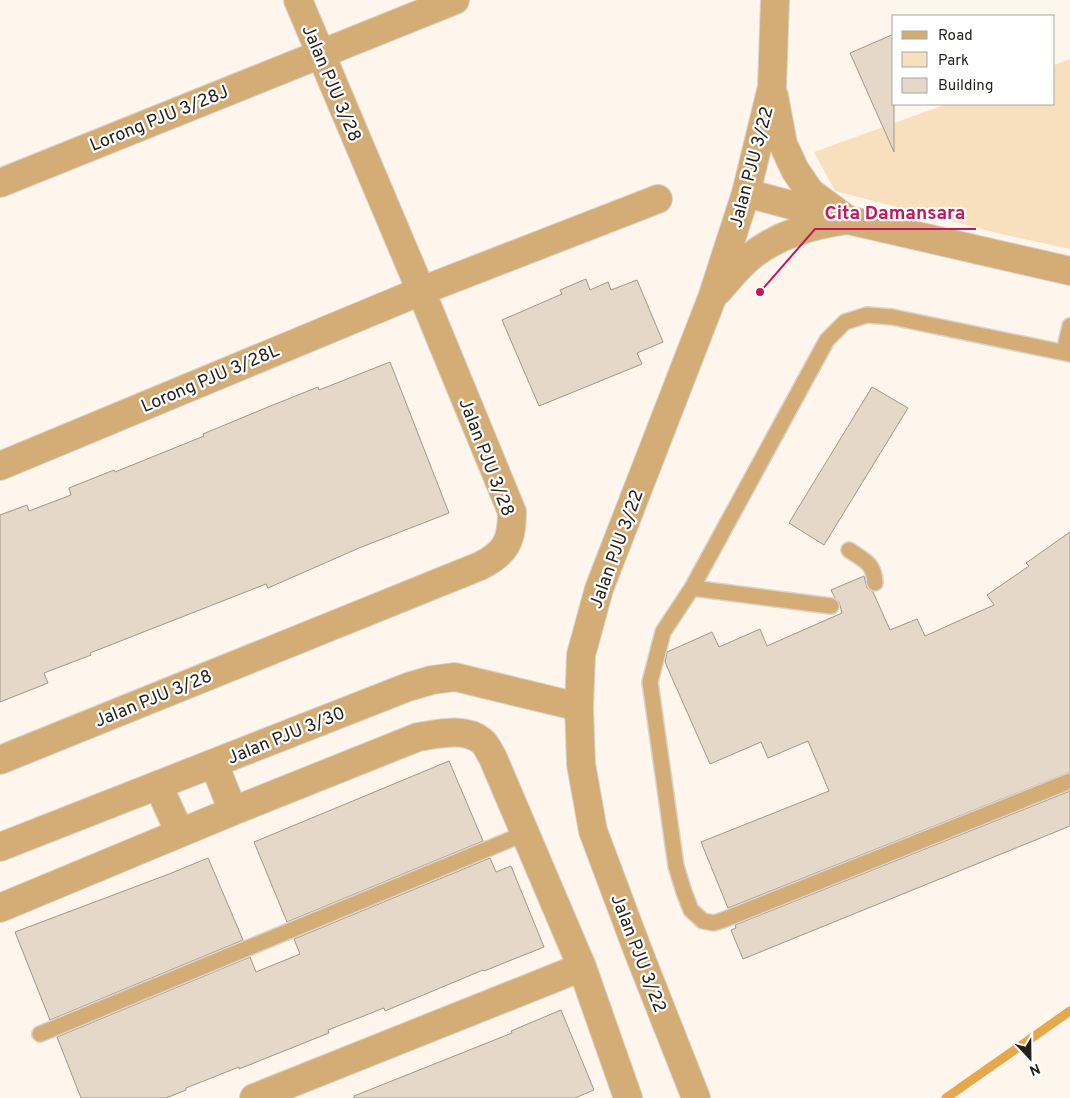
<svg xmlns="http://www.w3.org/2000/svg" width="1070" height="1098" viewBox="0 0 1070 1098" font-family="Overpass,sans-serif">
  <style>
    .green { fill: #f8e0bf }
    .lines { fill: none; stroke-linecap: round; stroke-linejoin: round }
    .stream { stroke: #e5a84d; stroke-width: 9 }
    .building { fill: #e5d8c8; stroke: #a29687 }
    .service-casing { stroke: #dbd4cb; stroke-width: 18 }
    .minor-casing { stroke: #dbd4cb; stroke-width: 30 }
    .tertiary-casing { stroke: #dbd4cb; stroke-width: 30 }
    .service { stroke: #d4ad76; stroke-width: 15 }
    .minor { stroke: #d4ad76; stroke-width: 28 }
    .tertiary { stroke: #d4ad76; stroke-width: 28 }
    .labels { text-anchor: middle; stroke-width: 4.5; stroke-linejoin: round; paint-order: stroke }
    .street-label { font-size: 18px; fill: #25211b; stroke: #fff }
    .leader { fill: none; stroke: #c2185b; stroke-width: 2 }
    .callout-dot { fill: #c2185b; stroke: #fff; stroke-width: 2 }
    .callout-label { font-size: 19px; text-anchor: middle; font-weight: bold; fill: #c2185b; stroke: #fff; stroke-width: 4.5; stroke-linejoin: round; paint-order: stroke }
  </style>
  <rect width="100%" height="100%" fill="#fef6ec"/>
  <path class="green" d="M1070 59V249L1005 235 835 191 814 152 947 104H1054V65Z"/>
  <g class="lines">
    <path class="stream" d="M946 1098 1070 1011"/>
  </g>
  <path class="building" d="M894 34V152L850 53Z
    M586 279 590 290 608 282 611 290 637 280 663 342 637 353 642 364 539 406 502 320 562 294 560 290Z
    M390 362 449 513 359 548 268 588 266 584 90 653 91 655 44 673 48 683 0 702V515L27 505 29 511 71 495 69 488 114 470 115 472 204 436 203 434 268 407 318 387 319 390Z
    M872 387 908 408 824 545 789 523Z
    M1070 532V772L728 908 701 842 829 791 808 741 768 758 761 742 710 764 665 662 667 652 712 632 719 647 760 629 767 646 842 613 839 602 835 598 831 590 864 576 867 588 873 592 890 630 917 619 925 636 994 605 987 595 1029 566 1026 563Z
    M449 761 483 841 287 922 254 842Z
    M1070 791V826L743 959 731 930 736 928 735 925Z
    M208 858 243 940 50 1020 15 932 169 874Z
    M490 858 496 872 511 866 544 947 484 971 483 970 385 1011 384 1008 328 1030 329 1033 239 1069V1067L186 1088V1090L166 1098H81L57 1037 250 957 256 972 300 954 294 939Z
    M561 1010 594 1090 575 1098H354V1096L512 1033 511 1031Z"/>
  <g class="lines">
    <defs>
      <path id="service" d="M1064 352 1070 326
        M1070 354 892 317 867 315 845 322 827 340 692 588 663 632 650 682 676 866 684 892 691 910 703 921 714 923 723 920 1070 781
        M849 550C865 561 874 563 875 583
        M692 588 831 606
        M40 1034 526 833"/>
      <path id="minor" d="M0 183 455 0
        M746 193 848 220 1070 271
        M0 466 421 291 658 199
        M0 760 480 566C506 553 512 541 512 512L421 291 298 0
        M214 764 233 811
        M158 785 180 833
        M0 847 408 687 432 680 455 677 579 707
        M0 908 233 811 418 737C439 734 464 727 482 741 486 744 490 753 493 758L582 967 628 1098
        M254 1098 582 967"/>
      <path id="tertiary" d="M774 96 783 144 795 170 810 192 848 220
        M718 291C728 280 738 267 750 257 778 234 813 225 848 220
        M696 1098 638 951 593 831 581 764 579 707 581 655 599 589 712 298 746 193 772 87 775 0"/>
    </defs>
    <use href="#service" class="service-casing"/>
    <use href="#minor" class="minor-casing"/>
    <use href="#tertiary" class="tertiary-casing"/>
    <use href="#service" class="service"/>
    <use href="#minor" class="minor"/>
    <use href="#tertiary" class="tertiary"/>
  </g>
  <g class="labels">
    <g class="street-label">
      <text transform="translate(332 83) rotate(67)" y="6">Jalan PJU 3/28</text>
      <text transform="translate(159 118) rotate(-22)" y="6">Lorong PJU 3/28J</text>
      <text transform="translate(751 167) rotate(-75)" y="6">Jalan PJU 3/22</text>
      <text transform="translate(210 378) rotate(-23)" y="6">Lorong PJU 3/28L</text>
      <text transform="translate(487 457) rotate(69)" y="6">Jalan PJU 3/28</text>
      <text transform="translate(616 549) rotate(-70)" y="6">Jalan PJU 3/22</text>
      <text transform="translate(153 698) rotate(-22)" y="6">Jalan PJU 3/28</text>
      <text transform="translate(286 735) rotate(-22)" y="6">Jalan PJU 3/30</text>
      <text transform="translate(639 953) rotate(69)" y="6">Jalan PJU 3/22</text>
    </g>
  </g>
  <path class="leader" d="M760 292L815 229H976"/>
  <circle class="callout-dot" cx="760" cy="292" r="5"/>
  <g class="callout-label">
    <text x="895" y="219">Cita Damansara</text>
  </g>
  <rect x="892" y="15" width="162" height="90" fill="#ffffff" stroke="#a8a6a4"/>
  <rect x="902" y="31" width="25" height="8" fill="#d4ad76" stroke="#a8a6a4"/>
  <text x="938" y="40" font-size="15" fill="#25211b">Road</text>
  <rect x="902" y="52" width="25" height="15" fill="#f8e0bf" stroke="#a8a6a4"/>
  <text x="938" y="65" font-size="15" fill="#25211b">Park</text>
  <rect x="902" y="78" width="25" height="15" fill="#e5d8c8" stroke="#a8a6a4"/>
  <text x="938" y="90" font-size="15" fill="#25211b">Building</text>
  <g transform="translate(1030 1058) rotate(158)" stroke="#ffffff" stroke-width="4" paint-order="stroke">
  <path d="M0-4L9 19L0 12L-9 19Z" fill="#25211b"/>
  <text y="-8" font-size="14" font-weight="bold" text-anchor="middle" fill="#25211b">N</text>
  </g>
</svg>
